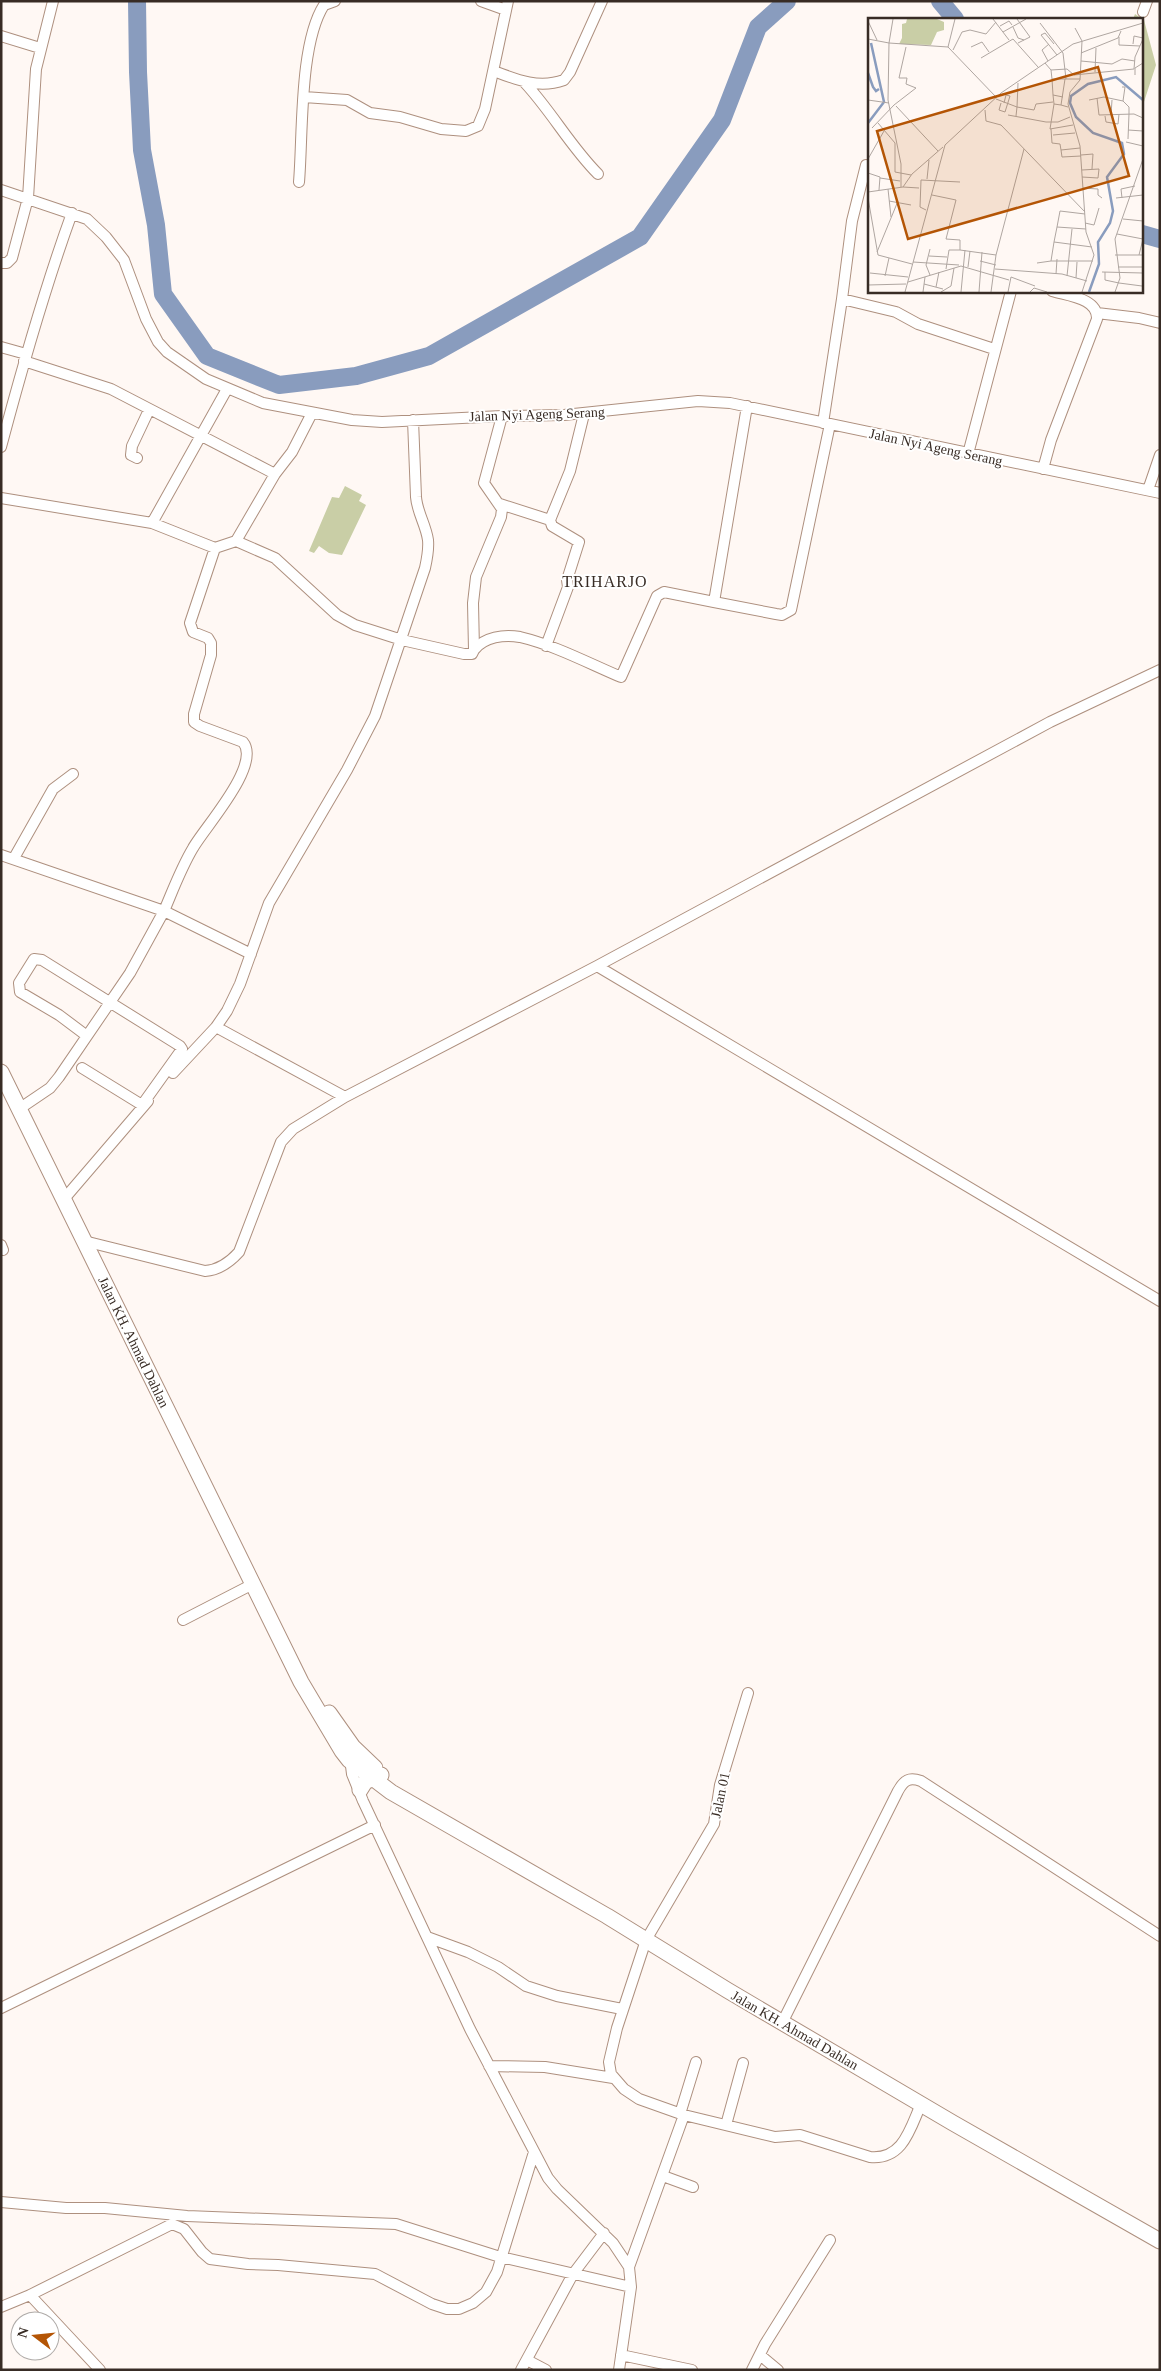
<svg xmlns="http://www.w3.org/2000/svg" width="1161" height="2371" viewBox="0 0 1161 2371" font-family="Georgia,serif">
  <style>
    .green { fill: #c9cea6 }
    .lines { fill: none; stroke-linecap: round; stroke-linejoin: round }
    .river { stroke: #899cbe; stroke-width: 18 }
    .minor-casing { stroke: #ae907f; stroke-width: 12 }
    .highway-casing { stroke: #ae907f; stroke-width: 17 }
    .minor { stroke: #fff; stroke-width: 10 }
    .highway { stroke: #fff; stroke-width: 15 }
    .labels { text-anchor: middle; stroke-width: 4; stroke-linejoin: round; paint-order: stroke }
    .street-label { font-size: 14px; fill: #382c25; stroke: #fff }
    .quarter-label { font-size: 16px; letter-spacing: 1px; fill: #382c25; stroke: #fff }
    .inset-river { fill: none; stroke: #899cbe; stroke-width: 2.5 }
    .inset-road { fill: none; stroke: #afa6a1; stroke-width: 1 }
    .view { fill: #b45505; fill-opacity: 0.15; stroke: #b45505; stroke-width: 2.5 }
    .inset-edge { fill: none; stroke: #382c25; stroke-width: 2.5 }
  </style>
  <rect width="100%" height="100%" fill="#fff8f4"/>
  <path class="green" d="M1135 14 1144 20 1156 65 1142 108V19H1133Z
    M345 486 362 495 359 501 366 505 342 555 329 553 319 546 314 553 309 551 332 497 339 498Z"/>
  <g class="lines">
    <path class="river" d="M137 1 138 72 142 150 156 225 163 294 207 356 279 385 356 376 429 356 640 237 722 120 758 27 787 1
      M940 1 955 19
      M1142 234 1160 239"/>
    <defs>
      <path id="minor" d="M481 1 506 10
        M1143 12 1147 1
        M1 36 40 48
        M494 71C517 80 539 89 564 80L570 72 602 1
        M525 83C552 112 570 146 598 174
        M304 97 347 100 370 113 400 117 441 129 466 131 478 126 485 109 508 1
        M299 182C303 135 299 44 324 5L335 1
        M1 190 87 219 106 237 124 260 146 319 158 342 167 352 206 379 263 403 352 420 382 422 502 416 564 415 698 401 730 403 1160 493
        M1 263H7L12 258 28 198 36 69 53 1
        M842 299 852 221 866 165
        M1097 313 1139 318 1160 323
        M1 347 26 354
        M24 361 111 389 275 474 292 452 312 413
        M227 389 152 523 215 548 236 541 275 474
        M823 423 842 299 896 312 918 324 994 349
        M1 447C22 368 44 290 72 213
        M968 454 1011 291
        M137 458 131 455 132 446 149 410
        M1043 469 1051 440 1097 319C1098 298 1068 296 1052 291
        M1148 490 1160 455
        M1 498 152 523
        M500 504 550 520
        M236 541 275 558 337 615 355 625 402 640 464 654H472L474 650 473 603 476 577 501 517 502 509 484 483 502 416
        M215 548 190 623 193 632 208 638 211 643V655L194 714V722L200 726 243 742C262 765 204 828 193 848 181 868 173 890 164 911L251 954
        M714 602 776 614 782 615 791 610 830 424
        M546 646 568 587 567 580 579 542 552 526 550 520 570 471 584 414
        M474 650C484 637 504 634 520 637 554 645 588 663 621 677L657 596 664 592 714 602 747 406
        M1 855 164 911 130 973 59 1077 50 1088 19 1109
        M14 858 53 789 73 774
        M597 966 1160 1301
        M216 1027 227 1011 240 984 269 903 347 770 375 716 425 568C427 559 429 550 428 540 426 525 417 512 416 497L413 420
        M82 1068 142 1105 182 1049 180 1046 42 960 34 959 19 983 20 992 59 1015 87 1036
        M173 1073 216 1027 345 1097
        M64 1199 148 1101
        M84 1241 205 1271C219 1270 230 1262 239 1252L281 1142 293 1129 345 1097 597 966 1050 722 1160 670
        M1 1245 3 1250
        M183 1620 253 1584
        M748 1693 720 1785 714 1824 646 1940 617 2028 609 2062 611 2074 624 2089 639 2099 684 2115 775 2137 800 2135 870 2157C903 2160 910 2129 921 2104
        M350 1758 352 1774 363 1801 470 2029 548 2178 557 2189 613 2243 629 2267 631 2287 619 2370
        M427 1937 468 1952 498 1967 526 1986 557 1996 622 2009
        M1 2008 375 1825
        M782 2023 898 1791C904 1780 909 1777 921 1781L1160 1936
        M489 2066 545 2067 613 2078
        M680 2114 696 2062
        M726 2125 743 2063
        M663 2176 693 2187
        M1 2202 66 2208H105L187 2216 396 2224 497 2256 631 2287
        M629 2267 684 2115
        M30 2295 100 2370
        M1 2307 30 2295 172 2224 184 2229 202 2252 210 2259 248 2264 278 2265 375 2274 432 2304 447 2309H459L473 2303 486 2292 497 2272 534 2152
        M621 2355 692 2370
        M760 2355 778 2370
        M527 2360 546 2370
        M521 2370 573 2274 604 2233
        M752 2370 765 2344 830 2240"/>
      <path id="highway" d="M1 1072 301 1682 342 1751 349 1760 391 1792 607 1916 727 1990 953 2123 1160 2241
        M329 1713 353 1747 375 1768
        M360 1790 365 1782 381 1775"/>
    </defs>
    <use href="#minor" class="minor-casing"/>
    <use href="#highway" class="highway-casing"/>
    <use href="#minor" class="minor"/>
    <use href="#highway" class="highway"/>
  </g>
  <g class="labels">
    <g class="street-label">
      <text transform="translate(537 414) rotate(-2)" y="5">Jalan Nyi Ageng Serang</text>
      <text transform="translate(936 447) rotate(12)" y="5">Jalan Nyi Ageng Serang</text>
      <text transform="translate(134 1342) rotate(64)" y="5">Jalan KH. Ahmad Dahlan</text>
      <text transform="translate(720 1795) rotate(-78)" y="5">Jalan 01</text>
      <text transform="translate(795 2030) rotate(30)" y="5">Jalan KH. Ahmad Dahlan</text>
    </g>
    <g class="quarter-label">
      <text x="605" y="587">TRIHARJO</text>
    </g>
  </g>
  <g transform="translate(868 18)">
    <rect width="275" height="275" fill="#fff8f4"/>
    <path d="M39 1H69L76 4V12L69 14 63 27 31 26 34 20V6L38 5Z" fill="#c9cea6"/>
    <path class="inset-river" d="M0 55 5 69 8 73 11 71M0 105 16 84 3 25M221 274 231 246 230 224 242 205 245 193 239 159 256 136 254 125 225 115 208 99 202 85 203 78 220 66 248 59 275 82"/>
    <path class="inset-road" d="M25 1 21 25 80 29 128 79M125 1 141 22M149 1 162 19 150 25M0 3 9 22M172 5 195 35 198 61M132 8 141 3 144 7M145 9 150 20 156 22M207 10 214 23 212 62 202 74 200 86 212 128 218 214 226 237 214 274M135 14 158 1M251 19V27L272 28M0 21 21 25 20 82 33 146V169M186 26 177 15 173 17 189 37M265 26 266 18 275 20M80 29 87 1M103 29 114 24 121 34M85 32 94 14 102 12 118 16 128 4M213 35 250 20 253 13M113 40 145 21 170 49M180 43 174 32 181 26M213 43 244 46 254 41 267 43M177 45 183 52 199 51 206 57 266 51 267 39 275 21M183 52 184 61H212M227 54 228 30M267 57V50L275 45M184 61 185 77M197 61 193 87 200 89M254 69H257L255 83M229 80 231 97 266 96 275 100M128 81 149 89 150 65M0 82 21 85M221 82 236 79 255 83 261 89V96M133 85 131 92 137 94 142 78 138 77 136 85M186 86 182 111 205 107M193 87 186 86 185 77 195 79M28 88 70 133M117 92 118 103 133 107 217 194M140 97 178 104H190L202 99M243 97 244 82M148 98 149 89 166 92 168 86 185 84M237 98 238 104 250 106 251 96M10 105 27 125V154L43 157M4 110 26 87 48 70 38 66 39 60H31L38 29M183 111 184 125 192 126 193 132 212 130M260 112 275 113M185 117 207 115M260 121 261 96M258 124 275 128M193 132 194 139 213 138M213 137 225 136 224 151M0 141 16 113M214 152 231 151 230 160 214 159M0 155 12 159 11 172M12 160 32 163M59 161 61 142M35 169 51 170M215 170 230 171V177L234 180M20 171 23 199M0 174 35 169 44 156 75 129M64 177 88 182 78 221 92 222V232L128 237M0 180 10 237 44 246M248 180 275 177M254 180 253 171 267 168M21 183 43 187M58 192 52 189 53 162 92 164M255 201 275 203M217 205 226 207 231 190M189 209 192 193 217 196M249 216 275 221M186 224 189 209 218 211M9 234 30 183M247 237H275M271 237 275 221M61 238 79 239M112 243 128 247M183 243H225M45 244 91 247M169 245 183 243 186 224 224 229M100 249 102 233M250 249H275M78 251 81 232H92M127 251 194 256 219 263M234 254 275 255M237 254V262L251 265M2 255 40 259M188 256 189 241M62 257 58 247 62 231M17 258 21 240M199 258 204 211M208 260 209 244M40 264 93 248 141 262M251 265 274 268M56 266 75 271M0 267 38 266M68 269 71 254M37 274 77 127 133 75 205 26 275 5M55 274 57 259M73 274 83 268 86 250M93 274 97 232M111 274 114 234M123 274 128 237 156 131M140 274 143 259 167 268M162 274 166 270 179 274M247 274 252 260 247 221 275 141"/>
    <path class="view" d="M230 49 261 158 40 221 9 113Z"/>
    <rect width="275" height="275" class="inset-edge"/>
  </g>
  <rect width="1161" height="2371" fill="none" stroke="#382c25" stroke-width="5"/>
  <g transform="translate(35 2336) rotate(286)"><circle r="24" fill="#ffffff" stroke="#afaba8"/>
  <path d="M0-4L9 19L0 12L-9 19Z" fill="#b45505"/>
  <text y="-8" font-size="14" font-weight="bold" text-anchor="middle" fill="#382c25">N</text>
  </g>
</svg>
